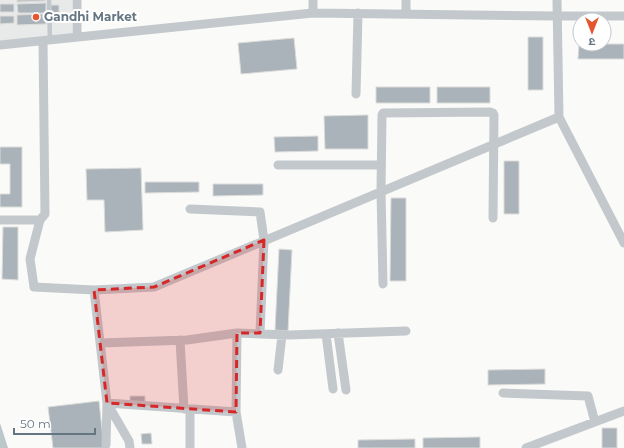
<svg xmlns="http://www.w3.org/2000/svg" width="624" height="448" viewBox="0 0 624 448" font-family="Montserrat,'Noto Sans Devanagari',sans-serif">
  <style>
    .built { fill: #e8e9e9 }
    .water { fill: #bbc7cb }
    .building { fill: #aab3b9; stroke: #dcdcda }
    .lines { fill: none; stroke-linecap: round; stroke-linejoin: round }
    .service { stroke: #c3c8cc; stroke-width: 4.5 }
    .minor { stroke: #c3c8cc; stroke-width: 9 }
    .marked { fill: #d62828; fill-opacity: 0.2; stroke: #d62828; stroke-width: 3; stroke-dasharray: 8 5; stroke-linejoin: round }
    .poi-dot { fill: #e4572e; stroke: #fff; stroke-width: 1.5 }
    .labels { text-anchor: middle; stroke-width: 4; stroke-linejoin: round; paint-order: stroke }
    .poi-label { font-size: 12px; font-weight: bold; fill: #657683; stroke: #fff; text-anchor: start }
  </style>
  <rect width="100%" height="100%" fill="#fafaf8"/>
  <path class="built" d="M0 0H72V34L0 41Z"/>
  <path class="water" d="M0 423 8 448H0Z"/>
  <path class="building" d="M17 0H45V1L17 2Z
    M46 3V13H18L17 4Z
    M0 4H14V12H0Z
    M51 5H59V22H51Z
    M46 14V24L17 25V15Z
    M0 16H14V23L0 24Z
    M528 37H543V90H528Z
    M294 38 297 69 241 74 238 43Z
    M579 44H624V59H578Z
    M376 87H430V103H376Z
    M437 87H490V103H437Z
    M368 115V149H325L324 116Z
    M318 136V151L275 152 274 137Z
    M0 147H22V207H0V194H10V164H0Z
    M504 161H519V214H504Z
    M141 168 143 230 105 232 104 200H87L86 169Z
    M145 182H199V192L145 193Z
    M213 184H263V195L213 196Z
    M391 198H406V281H390Z
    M3 227H18V280L2 279Z
    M279 249 292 250 288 331 275 330Z
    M545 369V384L488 385V370Z
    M130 396H145V403H130Z
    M99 401 104 448H53L48 407Z
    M602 428H617V448H602Z
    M151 433 152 444H142L141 434Z
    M480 437V448H423V438Z
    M415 439V448H358V440Z"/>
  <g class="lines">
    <path class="service" d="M49 0 50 40"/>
    <path class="minor" d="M406 0V14
      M557 0 559 117 624 243
      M313 13V0
      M77 37V0
      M43 41 45 214 40 220 30 259 34 287 94 290 154 287 559 117
      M0 45 313 13 557 16H624
      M356 94 358 13
      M278 165H381
      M190 209 260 212 264 240 260 333
      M0 220H40
      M383 284 381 191 382 115 383 113 490 112 493 113 494 115 493 218
      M94 290 107 403 129 441 130 448
      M338 333 346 390
      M326 334 333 389
      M180 340 184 409
      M100 343 187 340 237 333
      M278 370 282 335
      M503 393 588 396 595 422
      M190 410V448
      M236 412 242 448
      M106 445 107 403 236 412 237 333 289 335 406 331
      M526 448 624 411"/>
  </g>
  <path class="marked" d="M264 240 260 333H237L236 412 107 403 94 290 154 287Z"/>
  <circle class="poi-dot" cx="36" cy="17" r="4"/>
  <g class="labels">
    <g class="poi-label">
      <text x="44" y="21">Gandhi Market</text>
    </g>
  </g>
  <g transform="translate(592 32) rotate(180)"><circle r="19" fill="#ffffff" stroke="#c1c8cd"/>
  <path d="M0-3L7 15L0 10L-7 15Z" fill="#e4572e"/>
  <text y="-6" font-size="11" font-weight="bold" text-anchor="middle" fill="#657683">उ</text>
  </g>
  <path d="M14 428v6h81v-6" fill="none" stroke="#657683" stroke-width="2"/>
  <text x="20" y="428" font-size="12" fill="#657683" stroke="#ffffff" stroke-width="3" paint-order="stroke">50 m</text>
</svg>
